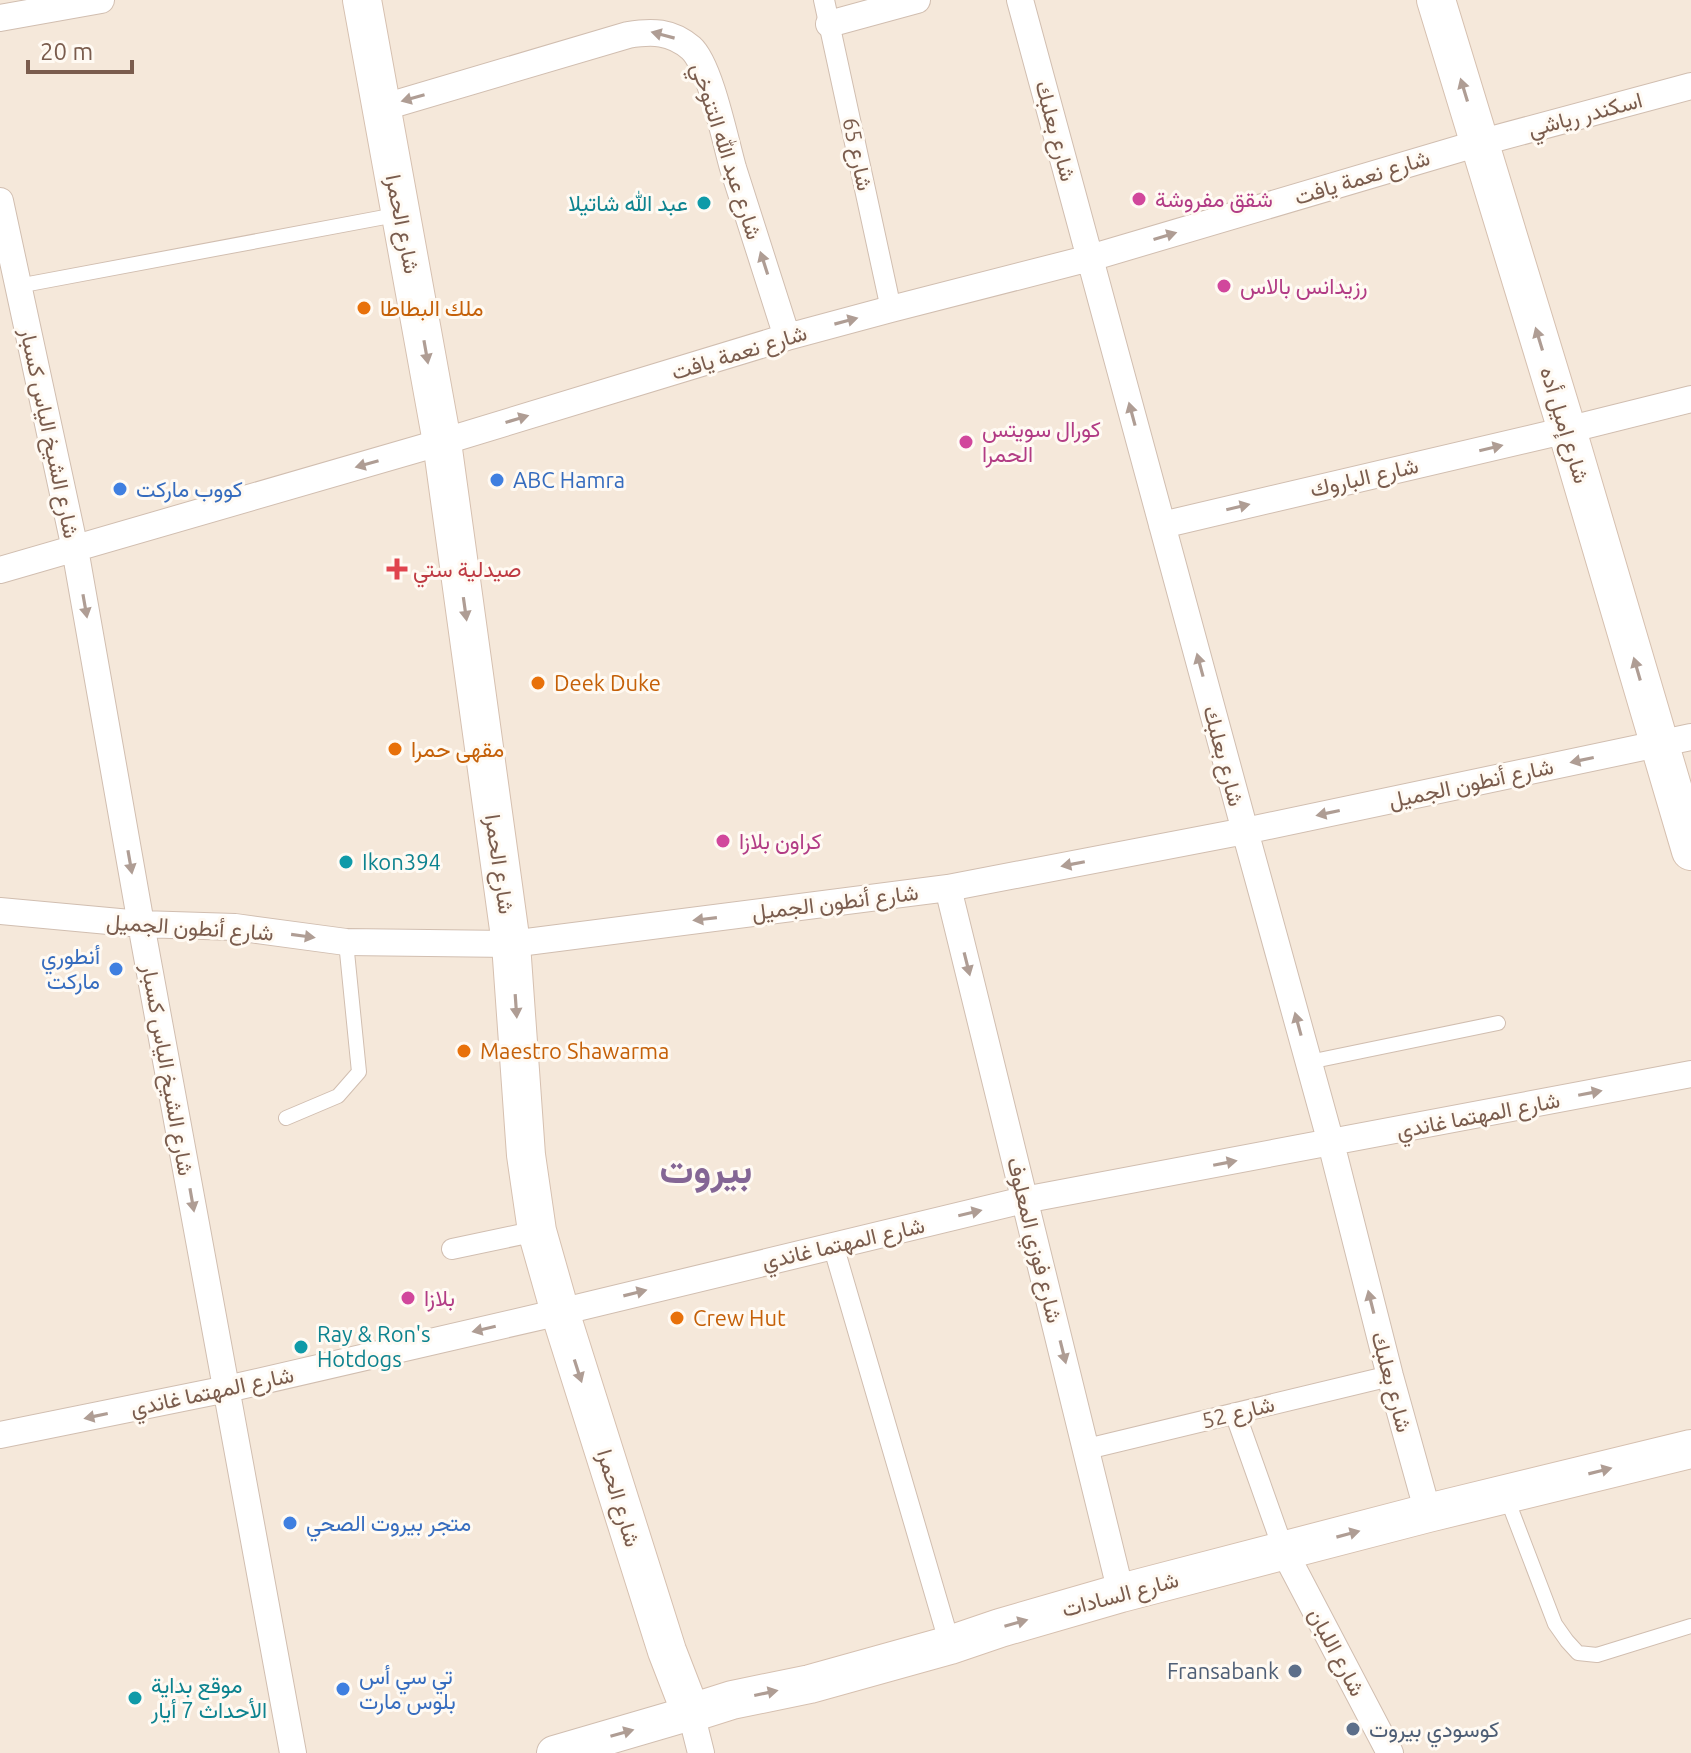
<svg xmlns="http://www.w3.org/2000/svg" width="1691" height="1753" viewBox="0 0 1691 1753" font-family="Ubuntu,Vazirmatn,sans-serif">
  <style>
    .residential { fill: #f5e8da }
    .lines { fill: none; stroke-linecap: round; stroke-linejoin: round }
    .service-casing { stroke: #d1beb0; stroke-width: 16 }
    .pedestrian-casing { stroke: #d1beb0; stroke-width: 22 }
    .minor-casing { stroke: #d1beb0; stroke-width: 28 }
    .tertiary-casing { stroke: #d1beb0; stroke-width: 36 }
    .secondary-casing { stroke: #d6c0b0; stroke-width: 40 }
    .service { stroke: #fff; stroke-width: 14 }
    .pedestrian { stroke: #fff; stroke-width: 20 }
    .minor { stroke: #fff; stroke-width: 26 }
    .tertiary { stroke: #fff; stroke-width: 34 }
    .secondary { stroke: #fff; stroke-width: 38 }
    .oneway { fill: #af9d94 }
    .hotel-dot { fill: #d1479c; stroke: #fffaf3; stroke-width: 3 }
    .culture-dot { fill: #0f9aa8; stroke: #fffaf3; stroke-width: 3 }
    .food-dot { fill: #e8710a; stroke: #fffaf3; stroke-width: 3 }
    .shop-dot { fill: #3f7fe0; stroke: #fffaf3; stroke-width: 3 }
    .health-dot { fill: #e0444e; stroke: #fffaf3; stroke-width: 3 }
    .service-dot { fill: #5c6f8a; stroke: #fffaf3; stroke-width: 3 }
    .labels { text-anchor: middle; stroke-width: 6; stroke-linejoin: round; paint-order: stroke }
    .street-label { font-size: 22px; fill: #7a5c4d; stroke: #fffaf3 }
    .hotel-label { font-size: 22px; fill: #b23c85; stroke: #fffaf3; text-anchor: start }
    .culture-label { font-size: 22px; fill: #0d838f; stroke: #fffaf3; text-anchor: start }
    .food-label { font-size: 22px; fill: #c56008; stroke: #fffaf3; text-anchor: start }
    .shop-label { font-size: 22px; fill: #366cbe; stroke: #fffaf3; text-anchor: start }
    .health-label { font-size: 22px; fill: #be3a42; stroke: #fffaf3; text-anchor: start }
    .service-label { font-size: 22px; fill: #4e5e75; stroke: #fffaf3; text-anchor: end }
    .town-label { font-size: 38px; font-weight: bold; fill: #846695; stroke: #fffaf3 }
  </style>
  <rect width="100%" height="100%" fill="#fdf6ec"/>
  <path class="residential" d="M0 0H1691V1753H0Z"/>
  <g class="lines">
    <defs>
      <path id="service" d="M18 286 401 214
        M1309 1062 1498 1023
        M286 1118 338 1096 359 1072 346 942
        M1506 1496 1555 1624 1567 1641 1578 1653 1597 1655 1691 1626"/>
      <path id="pedestrian" d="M824 0 891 309
        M833 1245 950 1645
        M452 1249 537 1231
        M1235 1413 1284 1551
        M1087 1449 1390 1376"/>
      <path id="minor" d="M1020 0 1245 831 1331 1143 1390 1376 1428 1513
        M0 18 101 0
        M829 24 917 0
        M381 108 628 35C652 31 671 31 691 48 710 65 725 140 733 168 751 225 769 281 787 337
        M0 201 75 549 141 924 293 1753
        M1162 525 1567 430 1691 399
        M0 570 442 442 787 337 891 309 1090 258 1479 143 1691 86
        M948 888 1121 1593
        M0 911 141 924 235 927 346 942 511 944 948 888 1245 831 1691 737
        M0 1435 227 1389 560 1312 1024 1200 1691 1074
        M1284 1551 1390 1753
        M691 1713 701 1753"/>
      <path id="tertiary" d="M554 1753 691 1713"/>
      <path id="secondary" d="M362 0 442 442 511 944 526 1155 537 1231 560 1312 667 1651 691 1713 732 1700 810 1684 950 1645 1000 1628 1121 1593 1428 1513 1691 1449
        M1436 0 1567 430 1691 851"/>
    </defs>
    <use href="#service" class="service-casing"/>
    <use href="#pedestrian" class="pedestrian-casing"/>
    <use href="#minor" class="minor-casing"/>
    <use href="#tertiary" class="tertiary-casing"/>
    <use href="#secondary" class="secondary-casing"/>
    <use href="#service" class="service"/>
    <use href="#pedestrian" class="pedestrian"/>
    <use href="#minor" class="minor"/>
    <use href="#tertiary" class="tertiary"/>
    <use href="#secondary" class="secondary"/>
  </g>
  <defs><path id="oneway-solid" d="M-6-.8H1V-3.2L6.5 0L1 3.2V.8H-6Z" transform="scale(2)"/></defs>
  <g class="oneway">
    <use href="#oneway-solid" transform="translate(663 35) rotate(-165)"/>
    <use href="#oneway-solid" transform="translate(1464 90) rotate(-107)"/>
    <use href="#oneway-solid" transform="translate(413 98) rotate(164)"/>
    <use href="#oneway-solid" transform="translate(1165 236) rotate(-17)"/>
    <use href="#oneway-solid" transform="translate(764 263) rotate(-108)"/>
    <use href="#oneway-solid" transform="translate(846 321) rotate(-15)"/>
    <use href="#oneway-solid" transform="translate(1539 339) rotate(-107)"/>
    <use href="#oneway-solid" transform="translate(426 352) rotate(80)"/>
    <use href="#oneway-solid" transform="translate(1132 414) rotate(-105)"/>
    <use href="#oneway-solid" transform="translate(517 419) rotate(-17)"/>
    <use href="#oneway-solid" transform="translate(1491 448) rotate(-13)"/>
    <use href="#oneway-solid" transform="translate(367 464) rotate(164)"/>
    <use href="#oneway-solid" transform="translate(1238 507) rotate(-13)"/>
    <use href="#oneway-solid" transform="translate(85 606) rotate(80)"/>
    <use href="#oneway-solid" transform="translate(465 609) rotate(82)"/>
    <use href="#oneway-solid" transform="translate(1200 665) rotate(-105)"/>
    <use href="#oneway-solid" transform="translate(1637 669) rotate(-106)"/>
    <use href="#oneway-solid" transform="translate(1582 760) rotate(168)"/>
    <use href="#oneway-solid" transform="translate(1328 813) rotate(168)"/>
    <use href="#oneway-solid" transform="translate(130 862) rotate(80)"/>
    <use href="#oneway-solid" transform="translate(1073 864) rotate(169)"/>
    <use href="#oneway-solid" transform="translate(705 919) rotate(173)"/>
    <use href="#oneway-solid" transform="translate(303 936) rotate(8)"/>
    <use href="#oneway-solid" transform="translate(967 964) rotate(76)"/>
    <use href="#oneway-solid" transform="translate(516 1006) rotate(86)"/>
    <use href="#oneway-solid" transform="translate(1298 1024) rotate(-105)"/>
    <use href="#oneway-solid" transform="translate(1590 1093) rotate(-11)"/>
    <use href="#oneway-solid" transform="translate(1225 1163) rotate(-11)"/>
    <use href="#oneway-solid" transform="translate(192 1200) rotate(80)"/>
    <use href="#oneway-solid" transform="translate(970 1213) rotate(-13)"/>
    <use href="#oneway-solid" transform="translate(635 1293) rotate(-14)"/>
    <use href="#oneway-solid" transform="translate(1371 1302) rotate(-104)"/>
    <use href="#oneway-solid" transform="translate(484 1329) rotate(167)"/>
    <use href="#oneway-solid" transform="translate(1063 1352) rotate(76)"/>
    <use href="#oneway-solid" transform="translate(578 1371) rotate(72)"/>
    <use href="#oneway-solid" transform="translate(96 1416) rotate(168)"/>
    <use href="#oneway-solid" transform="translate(1600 1471) rotate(-14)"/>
    <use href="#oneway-solid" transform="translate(1348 1534) rotate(-15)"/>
    <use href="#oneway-solid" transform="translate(1016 1623) rotate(-16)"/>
    <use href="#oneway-solid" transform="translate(766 1693) rotate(-12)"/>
    <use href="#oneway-solid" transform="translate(622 1733) rotate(-16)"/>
  </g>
  <g class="hotel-dot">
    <circle cx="1139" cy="199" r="8"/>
    <circle cx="1224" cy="286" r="8"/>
    <circle cx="966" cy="442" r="8"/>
    <circle cx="723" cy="841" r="8"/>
    <circle cx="408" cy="1298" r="8"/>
  </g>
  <g class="culture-dot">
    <circle cx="704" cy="203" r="8"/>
    <circle cx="346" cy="862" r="8"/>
    <circle cx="301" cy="1347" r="8"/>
    <circle cx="135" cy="1698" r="8"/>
  </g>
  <g class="food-dot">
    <circle cx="364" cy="308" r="8"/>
    <circle cx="538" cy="683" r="8"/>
    <circle cx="395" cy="749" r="8"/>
    <circle cx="464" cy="1051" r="8"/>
    <circle cx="677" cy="1318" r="8"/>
  </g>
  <g class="shop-dot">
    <circle cx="497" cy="480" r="8"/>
    <circle cx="120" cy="489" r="8"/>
    <circle cx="116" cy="969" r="8"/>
    <circle cx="290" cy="1523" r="8"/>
    <circle cx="343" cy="1689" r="8"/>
  </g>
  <path class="health-dot" d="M393 557h8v8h8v8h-8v8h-8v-8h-8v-8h8z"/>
  <g class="service-dot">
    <circle cx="1295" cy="1671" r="8"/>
    <circle cx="1353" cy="1729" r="8"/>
  </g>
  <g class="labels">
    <g class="street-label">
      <text transform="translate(1585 114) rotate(-15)" y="8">اسكندر رياشي</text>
      <text transform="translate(1056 131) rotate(75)" y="8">شارع بعلبك</text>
      <text transform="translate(727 151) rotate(72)" y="8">شارع عبد الله التنوخي</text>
      <text transform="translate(858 154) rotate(78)" y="8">شارع 65</text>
      <text transform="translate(1362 177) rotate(-17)" y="8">شارع نعمة يافت</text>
      <text transform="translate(403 224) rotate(79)" y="8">شارع الحمرا</text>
      <text transform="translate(739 352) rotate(-17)" y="8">شارع نعمة يافت</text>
      <text transform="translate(1565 425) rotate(73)" y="8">شارع إميل أده</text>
      <text transform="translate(50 433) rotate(78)" y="8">شارع الشيخ الياس كسبار</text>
      <text transform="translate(1364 477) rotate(-13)" y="8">شارع الباروك</text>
      <text transform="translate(1224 756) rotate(75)" y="8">شارع بعلبك</text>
      <text transform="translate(1471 783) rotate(-12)" y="8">شارع أنطون الجميل</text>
      <text transform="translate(500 864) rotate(82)" y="8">شارع الحمرا</text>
      <text transform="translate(835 902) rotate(-7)" y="8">شارع أنطون الجميل</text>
      <text transform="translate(190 927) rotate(4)" y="8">شارع أنطون الجميل</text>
      <text transform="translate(168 1070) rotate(80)" y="8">شارع الشيخ الياس كسبار</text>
      <text transform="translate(1478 1115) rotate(-11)" y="8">شارع المهتما غاندي</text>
      <text transform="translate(1035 1240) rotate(76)" y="8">شارع فوزي المعلوف</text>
      <text transform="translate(843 1243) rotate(-13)" y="8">شارع المهتما غاندي</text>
      <text transform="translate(1392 1382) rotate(75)" y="8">شارع بعلبك</text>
      <text transform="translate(212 1391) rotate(-12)" y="8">شارع المهتما غاندي</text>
      <text transform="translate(1238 1412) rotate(-14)" y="8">شارع 52</text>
      <text transform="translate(619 1498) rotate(73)" y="8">شارع الحمرا</text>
      <text transform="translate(1120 1594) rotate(-15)" y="8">شارع السادات</text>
      <text transform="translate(1337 1652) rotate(62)" y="8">شارع اللبان</text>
    </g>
    <g class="hotel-label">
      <text x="1155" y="207">شقق مفروشة</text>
      <text x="1240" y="294">رزيدانس بالاس</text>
      <text x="982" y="437">كورال سويتس<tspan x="982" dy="25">الحمرا</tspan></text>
      <text x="739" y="849">كراون بلازا</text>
      <text x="424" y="1306">بلازا</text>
    </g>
    <g class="culture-label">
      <text x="688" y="211" text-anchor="end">عبد الله شاتيلا</text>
      <text x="362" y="870">Ikon394</text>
      <text x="317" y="1342">Ray &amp; Ron's<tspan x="317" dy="25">Hotdogs</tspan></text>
      <text x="151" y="1693">موقع بداية<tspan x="151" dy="25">الأحداث 7 أيار</tspan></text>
    </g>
    <g class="food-label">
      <text x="380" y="316">ملك البطاطا</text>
      <text x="554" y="691">Deek Duke</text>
      <text x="411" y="757">مقهى حمرا</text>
      <text x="480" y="1059">Maestro Shawarma</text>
      <text x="693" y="1326">Crew Hut</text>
    </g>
    <g class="shop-label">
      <text x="513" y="488">ABC Hamra</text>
      <text x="136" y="497">كووب ماركت</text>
      <text x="100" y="964" text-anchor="end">أنطوري<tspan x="100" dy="25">ماركت</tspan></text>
      <text x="306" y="1531">متجر بيروت الصحي</text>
      <text x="359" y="1684">تي سي أس<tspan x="359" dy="25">بلوس مارت</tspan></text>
    </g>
    <g class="health-label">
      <text x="413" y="577">صيدلية ستي</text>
    </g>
    <g class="service-label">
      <text x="1279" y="1679">Fransabank</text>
      <text x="1369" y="1737" text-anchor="start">كوسودي بيروت</text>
    </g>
    <g class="town-label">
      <text x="706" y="1183">بيروت</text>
    </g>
  </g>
  <path d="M28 60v12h104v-12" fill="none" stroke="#7a5c4d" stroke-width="4"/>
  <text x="40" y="60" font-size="24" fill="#7a5c4d" stroke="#fffaf3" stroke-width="6" paint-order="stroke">20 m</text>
</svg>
